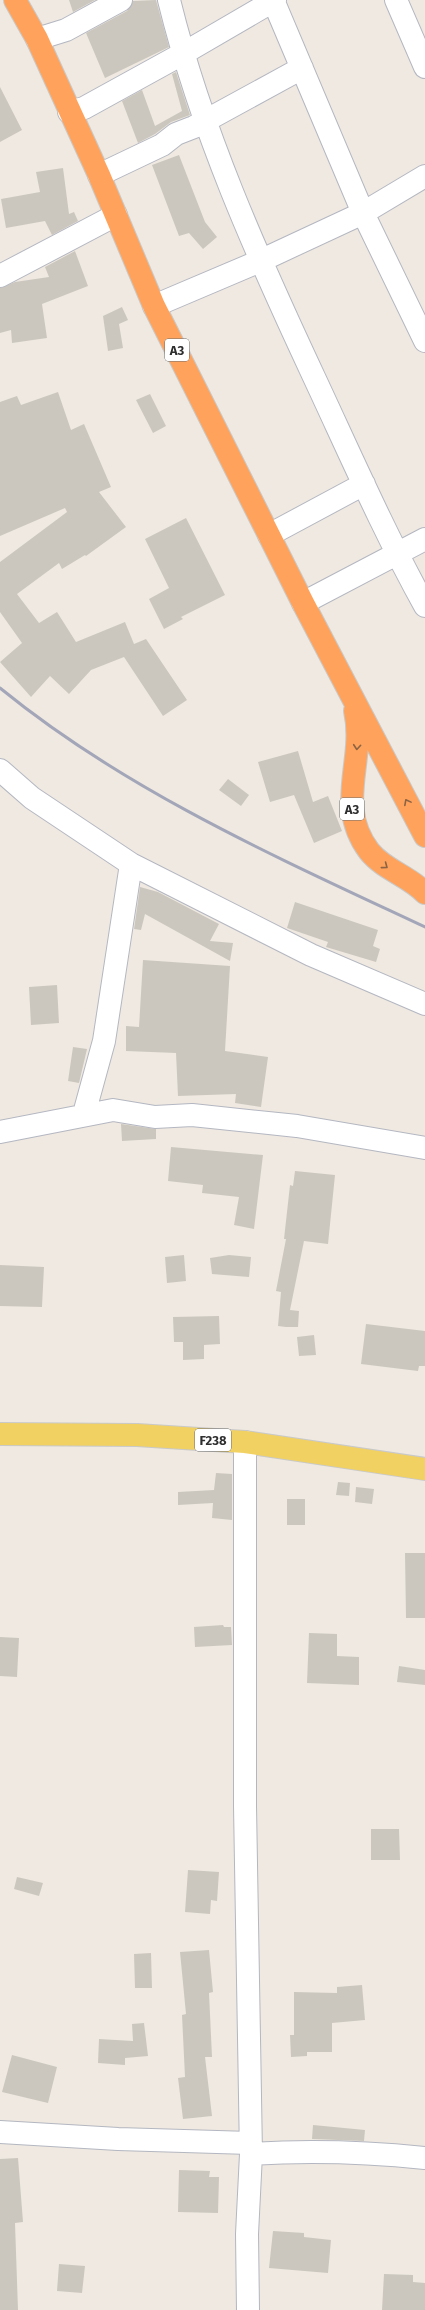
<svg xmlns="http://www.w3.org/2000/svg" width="425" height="2310" viewBox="0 0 425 2310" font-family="'Fira Sans',sans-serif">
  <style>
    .building { fill: #cbc7bf }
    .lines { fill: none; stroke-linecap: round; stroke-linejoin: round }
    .minor-casing { stroke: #b4b7c1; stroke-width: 24 }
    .major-casing { stroke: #c9c9c9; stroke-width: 24 }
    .highway-casing { stroke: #c9c9c9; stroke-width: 24 }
    .minor { stroke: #fff; stroke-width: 22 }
    .major { stroke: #f2d163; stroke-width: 22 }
    .highway { stroke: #ffa35c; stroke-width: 22 }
    .rail { stroke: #a3a6b8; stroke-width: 3 }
    .oneway { stroke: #8c6343 }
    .labels { text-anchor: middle; stroke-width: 3.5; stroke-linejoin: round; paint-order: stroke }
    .shield { fill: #fff; stroke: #6d6d6d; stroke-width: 1 }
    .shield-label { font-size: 13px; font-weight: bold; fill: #2e2e2e }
  </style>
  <rect width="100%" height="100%" fill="#efe9e1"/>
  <path class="building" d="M69 0H95L73 12Z
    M156 0 169 47 105 78 86 33 127 11 133 1Z
    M176 72 190 115 171 122 155 134 138 143 122 101 142 90 155 126 182 111 172 74Z
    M0 87 22 130 0 142Z
    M179 155 205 222 217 237 203 249 189 233 179 236 152 165Z
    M63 168 69 214 74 212 78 221 52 235 45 221 6 228 1 199 40 192 36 172Z
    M75 251 88 286 42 304 47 338 12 343 11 330 0 333V288L15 282 49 277 45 267Z
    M122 307 128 320 119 324 123 348 108 351 103 316Z
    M58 392 71 430 84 424 111 487 99 492 126 527 86 556 85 555 62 569 59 563 17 594 39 623 57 612 76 642 125 622 134 644 146 639 187 700 163 716 124 657 91 670 69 694 50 676 31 697 0 662 22 643 0 612V562L67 512 65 508 0 536V402L17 396 21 405Z
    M150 394 166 426 153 433 136 400Z
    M186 518 225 595 181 617 183 619 164 629 149 599 169 588 145 539Z
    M298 751 313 802 328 796 342 831 314 843 294 795 270 802 258 762Z
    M228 779 249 795 241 806 219 790Z
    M140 887 158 892 219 924 210 941 233 943 230 961 145 914 141 930 134 929Z
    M295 902 378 930 373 946 380 949 376 962 326 947 328 942 287 928Z
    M143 960 230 966 225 1051 268 1057 261 1107 235 1103 236 1094 178 1096 176 1053 126 1051V1026L139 1027Z
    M57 985 59 1023 31 1025 29 987Z
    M73 1047 87 1049 79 1083 68 1081Z
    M121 1124 156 1129V1139L122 1141Z
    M171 1147 263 1155 254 1229 234 1225 239 1197 202 1193 203 1185 168 1181Z
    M295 1171 335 1175 328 1244 304 1241 290 1310 299 1311 298 1327H286L278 1326 281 1292 276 1291 286 1239H284L290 1185 293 1186Z
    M184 1255 186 1281 167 1283 165 1257Z
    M229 1255 251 1257 249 1277 212 1274 210 1258Z
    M0 1265 44 1267 42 1307 0 1306Z
    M219 1316 220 1344 204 1345V1359L183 1360V1342H174L173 1317Z
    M366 1324 425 1331V1366H419L418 1371 361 1364Z
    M314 1335 316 1355 299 1356 297 1337Z
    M216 1473 232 1474V1520L212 1518 213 1503 178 1505V1492L214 1490Z
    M338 1482 350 1483 349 1496 336 1495Z
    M356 1487 374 1489 372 1504 355 1502Z
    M287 1499H305V1525H287Z
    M405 1553H425V1618H406Z
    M223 1625 224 1627H231L232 1645 195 1647 194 1627Z
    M309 1633 337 1634V1656L359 1657V1685L307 1683Z
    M0 1637 19 1638 17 1677 0 1676Z
    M399 1666 425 1670V1685L397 1682Z
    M371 1829H399L400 1860H371Z
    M188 1870 219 1872 217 1901 211 1900 210 1914 185 1912Z
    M17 1877 43 1883 39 1896 14 1889Z
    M209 1950 213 1992 209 1993 212 2057H205L212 2116 183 2119 178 2078 185 2077 182 2015 186 2014 180 1952Z
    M151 1953 152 1988H135L134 1954Z
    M362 1985 365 2020 332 2023V2052H307V2056L291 2057 290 2035H294V1992L337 1993V1987Z
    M144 2023 148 2056 125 2058V2065L98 2063 99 2039 133 2041 132 2024Z
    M12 2055 57 2067 48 2103 2 2092Z
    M313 2125 365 2130 364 2141 312 2139Z
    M18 2158 23 2222 15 2223 18 2310H0V2159Z
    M179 2170 210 2171 209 2177H219L218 2213 178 2212Z
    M273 2231 304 2233V2237L331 2240 328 2273 269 2268Z
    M59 2264 85 2266 82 2293 57 2291Z
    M384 2274 413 2275V2282L425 2283V2310H382Z"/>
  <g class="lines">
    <defs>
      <path id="minor" d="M169 0C201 131 257 255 314 377 350 454 384 532 425 606
        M273 0 363 213 425 341
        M396 0 425 67
        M37 39 66 30 121 0
        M69 112 84 108 184 53 275 0
        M99 175 162 145 176 134 194 127 302 68
        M0 276 116 215
        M154 306 260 261 363 213 425 176
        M269 535 364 484
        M303 603 425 539
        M0 770 32 798 131 864 311 955 425 1004
        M84 1114 104 1041 131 864
        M0 1132 113 1110 155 1117 192 1115 297 1126 425 1148
        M245 1442V1806L251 2154 247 2234 248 2310
        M0 2132 118 2139 250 2143
        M251 2154C310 2150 366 2152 425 2158"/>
      <path id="major" d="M0 1434 137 1435 245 1442 425 1469"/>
      <path id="highway" d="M15 0 37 39 99 175 154 306 303 603 425 836
        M355 711C366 761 334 804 369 851 384 870 409 876 425 893"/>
    </defs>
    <use href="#minor" class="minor-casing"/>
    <use href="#major" class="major-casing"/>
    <use href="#highway" class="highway-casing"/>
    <use href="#minor" class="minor"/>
    <use href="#major" class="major"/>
    <use href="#highway" class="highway"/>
    <path class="rail" d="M0 688C126 791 278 858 425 927"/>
  </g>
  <defs><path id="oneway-chevron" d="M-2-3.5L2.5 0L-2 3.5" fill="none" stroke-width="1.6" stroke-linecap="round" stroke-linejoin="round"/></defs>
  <g class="oneway">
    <use href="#oneway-chevron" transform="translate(357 747) rotate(95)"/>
    <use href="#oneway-chevron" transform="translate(407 802) rotate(-118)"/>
    <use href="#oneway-chevron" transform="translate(385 866) rotate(37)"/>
  </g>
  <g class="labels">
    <g class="shield">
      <rect x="165" y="339" width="24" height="22" rx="3"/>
      <rect x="340" y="798" width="24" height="22" rx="3"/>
      <rect x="195" y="1429" width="36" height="22" rx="3"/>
    </g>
    <g class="shield-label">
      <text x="177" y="355">A3</text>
      <text x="352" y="814">A3</text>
      <text x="213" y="1445">F238</text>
    </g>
  </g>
</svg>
